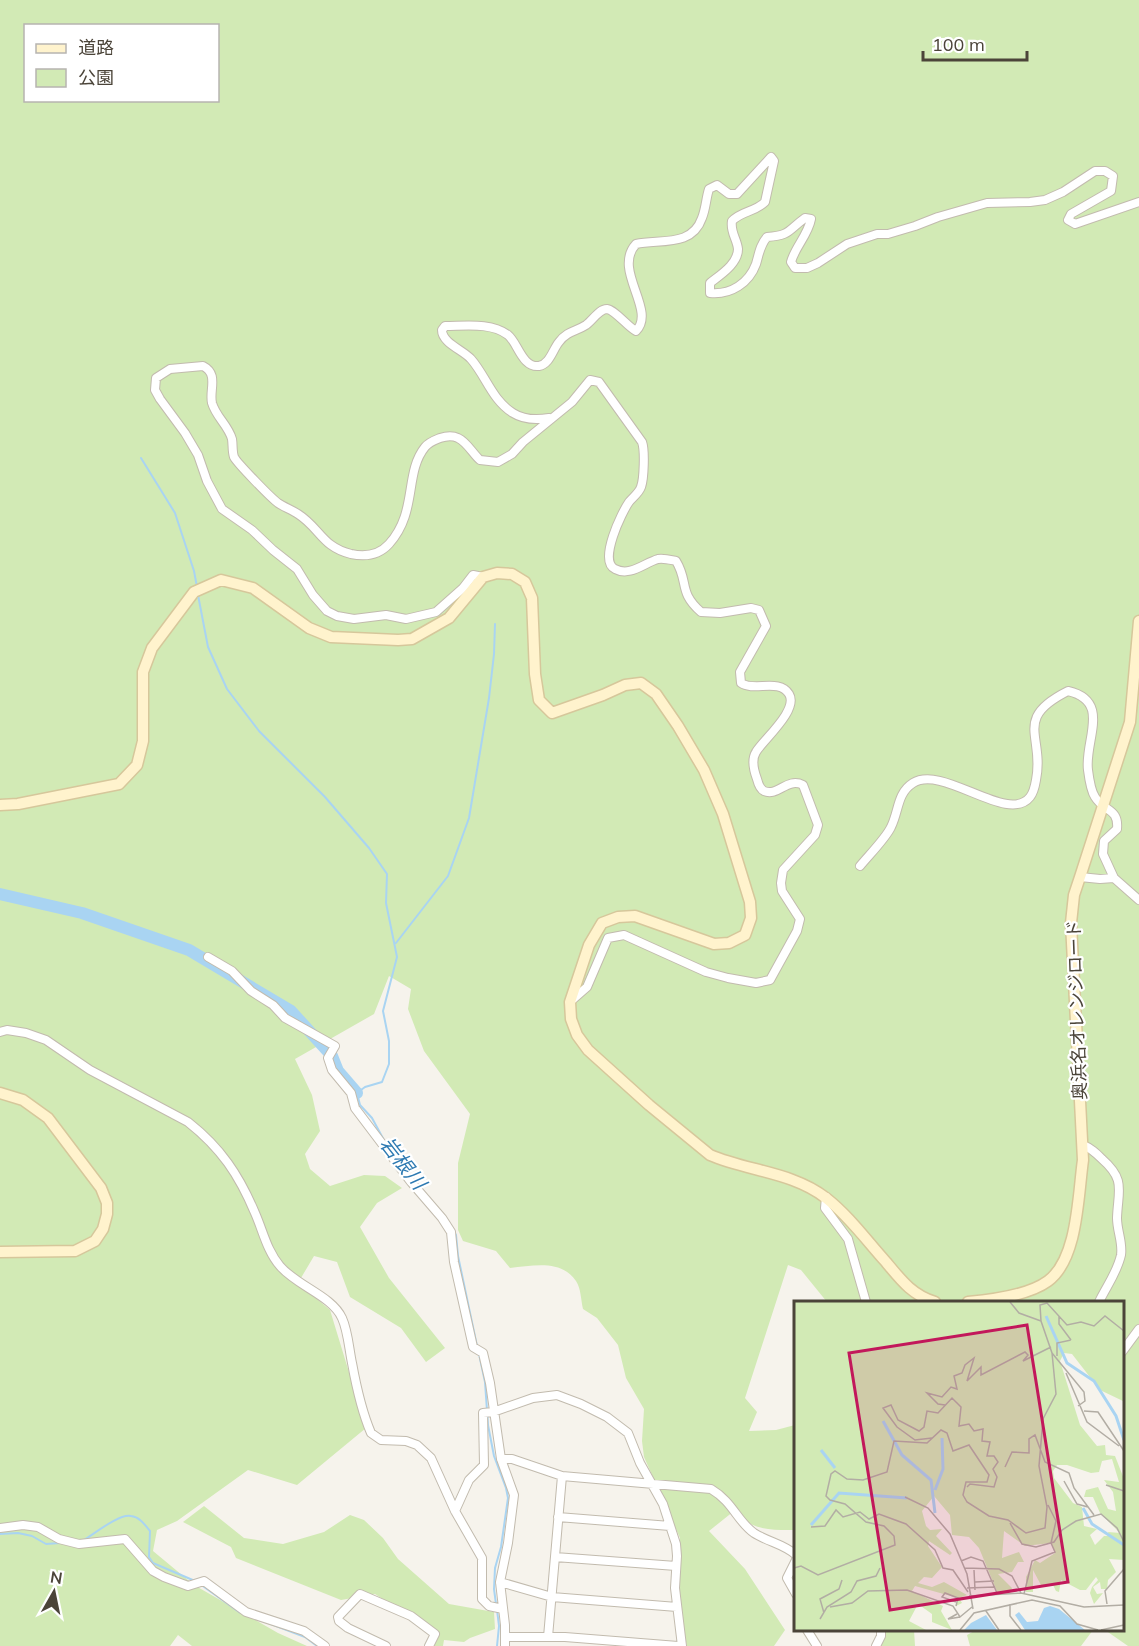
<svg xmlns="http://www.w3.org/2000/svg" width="1139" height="1646" viewBox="0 0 1139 1646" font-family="Mulish,'Noto Sans JP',sans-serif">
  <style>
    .green { fill: #d2eab5; fill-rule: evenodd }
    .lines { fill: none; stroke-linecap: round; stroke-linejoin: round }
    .stream { stroke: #a9d4f2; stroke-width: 2 }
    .river { stroke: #a9d4f2; stroke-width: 12 }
    .street-casing { stroke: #c2bbae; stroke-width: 10 }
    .secondary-casing { stroke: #d6c79b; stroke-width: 13 }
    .street { stroke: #fff; stroke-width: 8 }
    .secondary { stroke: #fff3cd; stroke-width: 10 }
    .labels { text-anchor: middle; stroke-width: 4.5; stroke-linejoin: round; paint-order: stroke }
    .street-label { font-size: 18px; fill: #4b4439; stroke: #fff }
    .water-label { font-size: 20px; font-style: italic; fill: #2e7ab2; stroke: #fff }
    .inset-river { fill: none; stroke: #a9d4f2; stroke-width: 3 }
    .inset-road { fill: none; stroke: #b2ada4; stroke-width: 1.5 }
    .view { fill: #c2185b; fill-opacity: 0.15; stroke: #c2185b; stroke-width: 3 }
    .inset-edge { fill: none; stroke: #4b4439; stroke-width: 3 }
  </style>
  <rect width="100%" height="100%" fill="#f6f3ec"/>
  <path class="green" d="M0 0H1139V1646H1128L1105 1630H1122V1302H827L801 1270 788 1265 745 1398 757 1412 749 1431 776 1430 795 1425V1530C770 1530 753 1531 734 1511L709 1531 745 1569 785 1630 774 1646H687L676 1597 680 1538 644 1457 642 1441 644 1409 626 1378 618 1345 597 1318 583 1309C581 1301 581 1288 576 1281 561 1259 533 1266 510 1268L496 1251 463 1241 458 1230V1163L470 1114 424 1051 408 1009 411 989 389 976 374 1014 295 1059 312 1095 320 1131 305 1154 310 1169 330 1186 364 1175 385 1176 402 1188 377 1203 360 1227 389 1278 445 1348 426 1362 401 1328 350 1297 337 1262 314 1256 298 1283 330 1310 366 1428 297 1485 248 1470 177 1521 157 1530 153 1551 194 1585 278 1633 307 1646H192L178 1635 170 1646H0ZM26 26H218V100H26Z
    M204 1506 244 1538 283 1544 324 1532 350 1515 364 1520 383 1538 398 1559 449 1604 494 1612 495 1629 470 1638 464 1642 444 1640 443 1646H430L435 1634 375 1594 341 1600 236 1558 231 1547 183 1522Z
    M882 1630H914L915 1646H877Z
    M976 1630H1093L1081 1646H970L967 1635Z"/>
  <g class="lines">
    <path class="stream" d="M141 458 175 513 194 571 197 587
      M198 595 208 647 227 689 259 731 325 797 369 848 387 874 386 903 397 957 383 1011 389 1041V1064L382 1082 365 1087 357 1093 360 1105 372 1118 385 1142
      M396 943 448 876 469 818 489 698 494 654 495 624
      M445 1216 456 1235 458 1256 477 1346
      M479 1354 485 1382 488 1425 494 1456 506 1488 508 1498 501 1547 495 1568 494 1589 496 1604
      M0 1534 18 1533 32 1536 46 1544 60 1543
      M84 1540C94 1534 120 1513 131 1516 140 1517 145 1525 150 1531L149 1557 153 1563 195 1581
      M200 1584 239 1612 305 1637 317 1646
      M497 1610 499 1626 497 1646"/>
    <path class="river" d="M0 894 82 913 189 950 291 1011 332 1056 338 1071 357 1093"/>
    <defs>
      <path id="street" d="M549 418C537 420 524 420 513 413 492 400 486 376 471 359 463 350 442 343 442 330L445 326C465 326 491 322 508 335 518 343 522 368 539 366 550 364 553 349 559 342 567 331 577 331 586 325 593 320 599 309 607 309 615 310 628 327 636 331 657 310 612 270 636 244 661 239 692 247 702 218 706 208 706 198 709 189L717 185 729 194H737L771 157 774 161 765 202C755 212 741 211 732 221 730 232 737 239 738 249 738 264 720 275 710 283V293C731 295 749 283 756 264 759 254 760 245 767 237 791 235 787 231 805 218L811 219C808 235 795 247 791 262L795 268H807L818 263 847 244 877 234H888L915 226 938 217 987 203 1030 202 1045 200 1063 192 1095 171H1105L1113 176 1111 191 1071 214 1068 220 1075 224 1139 202
        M483 577 473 575 463 588 436 612 406 619 386 615 354 619 337 616 327 611 313 595 297 569 273 550 252 530 222 509 207 481 198 455 185 433 160 399 155 390 156 378 170 369 203 366C219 374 209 390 212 403 216 417 228 425 232 439 233 445 232 451 234 457 237 463 271 498 278 503 284 507 292 510 298 514 320 528 322 547 351 554 365 557 379 555 389 544 418 512 404 473 425 447 429 442 435 440 440 438 446 436 452 435 458 438 467 442 473 454 480 460L498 462 512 454 523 442 572 402 590 380 599 382 642 442C645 450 644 479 641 487 639 493 633 497 629 502 622 512 598 561 615 569 630 577 644 563 658 559 664 558 671 560 676 561 689 582 678 592 701 612L720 613 751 608 759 610 766 626 740 672 741 683C754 692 779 678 789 694 799 710 763 740 756 752 751 760 754 771 757 779 758 783 760 789 764 791 778 797 787 777 803 785L818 825 815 835 783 870 781 883 782 891 800 919 797 931 770 980 756 983 728 978 706 972 624 935 608 938 587 987 571 1001
        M860 866C869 855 886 838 891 827 899 811 897 793 913 783 943 764 1008 825 1030 797 1034 792 1035 786 1036 780 1045 736 1012 719 1068 691 1112 701 1084 741 1088 770 1089 778 1091 791 1095 797 1104 812 1119 808 1117 829L1104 841 1103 854 1114 878 1139 900
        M1080 877 1100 879 1114 878
        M208 957 232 971 251 991 273 1005 285 1018 335 1046 328 1058 332 1070 351 1093 355 1108 411 1182 442 1218 451 1232 454 1262 473 1347 483 1353 490 1383 501 1459 514 1495 508 1543 500 1582 505 1625V1646
        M0 1032 7 1030 26 1033 46 1040 90 1070 188 1122C221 1148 239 1175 255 1213 263 1231 267 1251 280 1266 297 1286 332 1296 342 1318 348 1331 349 1349 352 1363 356 1385 362 1412 371 1433L381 1440 406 1441 417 1445 431 1458 455 1511 482 1558V1599L489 1606 503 1609
        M1083 1145C1091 1148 1096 1153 1102 1159 1126 1180 1118 1190 1117 1218 1117 1231 1123 1243 1121 1255 1117 1273 1106 1287 1099 1302
        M826 1197 825 1208 848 1239 866 1302
        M1122 1352 1139 1329
        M501 1459H512L562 1476 711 1489C733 1502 737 1521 754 1533 768 1542 784 1544 796 1555
        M455 1511 469 1480 484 1465 483 1413 493 1412 533 1398 557 1395 581 1404 607 1417 628 1433 640 1463 663 1504 676 1544 677 1556 675 1588 682 1646
        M558 1517 670 1526
        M0 1528 23 1525 38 1527 59 1539 79 1544 125 1539 153 1571 164 1577 188 1586 204 1581 246 1612 304 1631 325 1646
        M555 1557 676 1566
        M796 1560 787 1578 796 1594
        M500 1582 552 1597 677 1607
        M807 1630 817 1646
        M505 1637H565L678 1646
        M548 1637 562 1476
        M386 1646 348 1628 339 1621 338 1617 360 1594 411 1616 435 1634 429 1646
        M876 1646 881 1636V1630"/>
      <path id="secondary" d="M0 805 18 804 119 784 137 765 143 741V672L152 648 194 592 221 580 253 588 309 628 331 637 398 640 412 639 449 618 483 577 497 573 512 574 525 582 532 598 535 674 539 700 552 713 603 695 625 685 641 683 656 694 678 726 704 770 723 814 750 902 751 918 745 935 729 943 714 944 635 916 618 917 602 923 589 945 570 1002 571 1019 577 1035 588 1050 649 1105 710 1155C747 1171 793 1172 826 1198 849 1216 867 1241 886 1262 901 1280 912 1295 935 1302
        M0 1093 23 1100 48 1118 101 1188 107 1203V1214L103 1229 95 1241 75 1251 0 1252
        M968 1302C991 1300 1029 1295 1048 1281 1078 1259 1078 1195 1083 1160L1071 923 1074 895 1080 877 1130 722 1139 621"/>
    </defs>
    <use href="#street" class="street-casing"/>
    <use href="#secondary" class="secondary-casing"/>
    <use href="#street" class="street"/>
    <use href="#secondary" class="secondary"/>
  </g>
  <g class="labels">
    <g class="street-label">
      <text transform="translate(1077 1010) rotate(-92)" y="6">奥浜名オレンジロード</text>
    </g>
    <g class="water-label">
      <text transform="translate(403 1163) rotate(52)" y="7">岩根川</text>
    </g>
  </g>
  <g transform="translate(794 1301)">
    <rect width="330" height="330" fill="#f6f3ec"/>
    <path d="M0 1H330V118L329 100 306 89 278 53 270 52 266 60 286 124 303 145 311 144 312 154 321 155 330 178V259L315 258 322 271 314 279 313 288H307L306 281 299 286 303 293 309 292 300 303 296 292 298 286 304 279 302 276 292 289H286L267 279 265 291 262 290 259 284 248 286 239 269V291H232V276L241 259 246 262 261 252 257 242 231 245 210 230 208 257 225 251 230 261H224L218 271 204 273 218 287 216 292 204 293 185 247 175 236 158 234 156 214 140 195 128 210 132 225 136 229 148 228 142 235 158 252 156 254 135 240 134 245 148 266 138 277 130 276 124 282 138 286 150 281 173 294 165 297 168 302 162 305 164 297 121 285 118 290 149 305 147 310 158 329 138 321V313L124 303 115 320 132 329H0ZM318 158 325 181 310 179 319 191 322 210 314 208 304 186 292 189 290 196H299L306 212 326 232 314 231 315 235H310L301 244 296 234 303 228 290 225 288 206 279 202 260 177 259 170 263 164H273L297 172 305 171 308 160Z" fill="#d2eab5" fill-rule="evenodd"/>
    <path d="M256 305 265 308 291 329H231L221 314 225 311 233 321 244 320 250 307ZM192 314 203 329H170L177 322Z" fill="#a9d4f2"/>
    <path class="inset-river" d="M252 15 273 62 300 80 322 115 330 139M89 120 108 154 137 179 141 212M27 149 41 167M141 189 149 168 148 137M289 207 298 223 330 244M17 224 45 192 113 197"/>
    <path class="inset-road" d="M216 1 225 12 247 20M265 15V23L277 39M258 52 290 91 291 100 284 105M263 55V42L277 39M272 72 293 121 325 145M151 104 144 103 133 92 148 96 157 86 163 88 160 75 168 72 171 64 180 57 173 80 187 66V74L231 51 234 54 229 60 257 46M290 110 304 111 330 150M138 137 121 139 103 126 89 107 97 104 104 119 125 130 130 126 133 110 144 112 158 97 167 106 165 125 175 123 180 130 189 128 188 140 196 141 193 155H200L204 161 199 168 203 176 200 186 176 183 173 186M211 166 218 151 235 152V138L241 134 251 161 275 172 280 187 300 214M270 180 283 203 294 206M312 184 330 190M111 196 134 207 156 233 173 273 179 308M216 222 228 243 242 246 260 241 268 229 282 220 307 213 323 227 330 241M17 226 31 225 42 209 49 216 66 211 75 218 85 213 112 223 141 249 149 267 159 269 174 291M167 260 177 256 189 260 203 292M0 267 7 265 24 274 101 244 100 235 90 225 72 221 51 203 36 199 32 195 37 173 41 170 53 178 69 179 93 171 100 140 133 142 147 129 153 132 159 150 175 144 195 174 193 181H172L169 194 173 201 195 215 214 219 232 232 251 227 253 206 245 165 249 118 262 93 258 52 247 20 246 4 253 2 273 24 287 21 300 25 311 15 330 30M170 267 205 268 218 275 227 292M180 269 181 289M181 281 200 280M173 287 201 286M230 293 238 260 261 251 257 242 262 220 254 204M175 295 227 292 290 306 330 304M216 303V315L227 329M313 303 311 290 330 268M162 305 164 297 151 292 148 296 162 301M36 306 58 302 74 290 113 289 159 305 166 316 178 306M192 310 205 329M30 312 26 298 45 288 48 279M163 313 154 318 166 316M26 318 33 306 57 291 63 280 82 275 86 267M166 329 180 312 238 299 266 305 283 323 304 329M307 329 330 324"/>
    <path class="view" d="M233 24 274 281 96 309 55 52Z"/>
    <rect width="330" height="330" class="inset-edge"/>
  </g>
  <rect x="24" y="24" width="195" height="78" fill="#ffffff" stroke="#b7b4b0" stroke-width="1.5"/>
  <rect x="36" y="44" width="30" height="9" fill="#fff3cd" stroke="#b7b4b0" stroke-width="1.5"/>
  <text x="78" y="54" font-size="18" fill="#4b4439">道路</text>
  <rect x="36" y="69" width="30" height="18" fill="#d2eab5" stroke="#b7b4b0" stroke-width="1.5"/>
  <text x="78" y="84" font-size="18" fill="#4b4439">公園</text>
  <g transform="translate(54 1592) rotate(9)" stroke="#ffffff" stroke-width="4.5" paint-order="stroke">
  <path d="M0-4.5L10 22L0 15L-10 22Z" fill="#4b4439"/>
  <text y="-9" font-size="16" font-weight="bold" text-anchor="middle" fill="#4b4439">N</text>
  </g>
  <path d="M923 51v9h104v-9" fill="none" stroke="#4b4439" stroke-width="3"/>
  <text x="932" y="51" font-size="18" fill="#4b4439" stroke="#ffffff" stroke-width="4.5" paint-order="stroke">100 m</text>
</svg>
